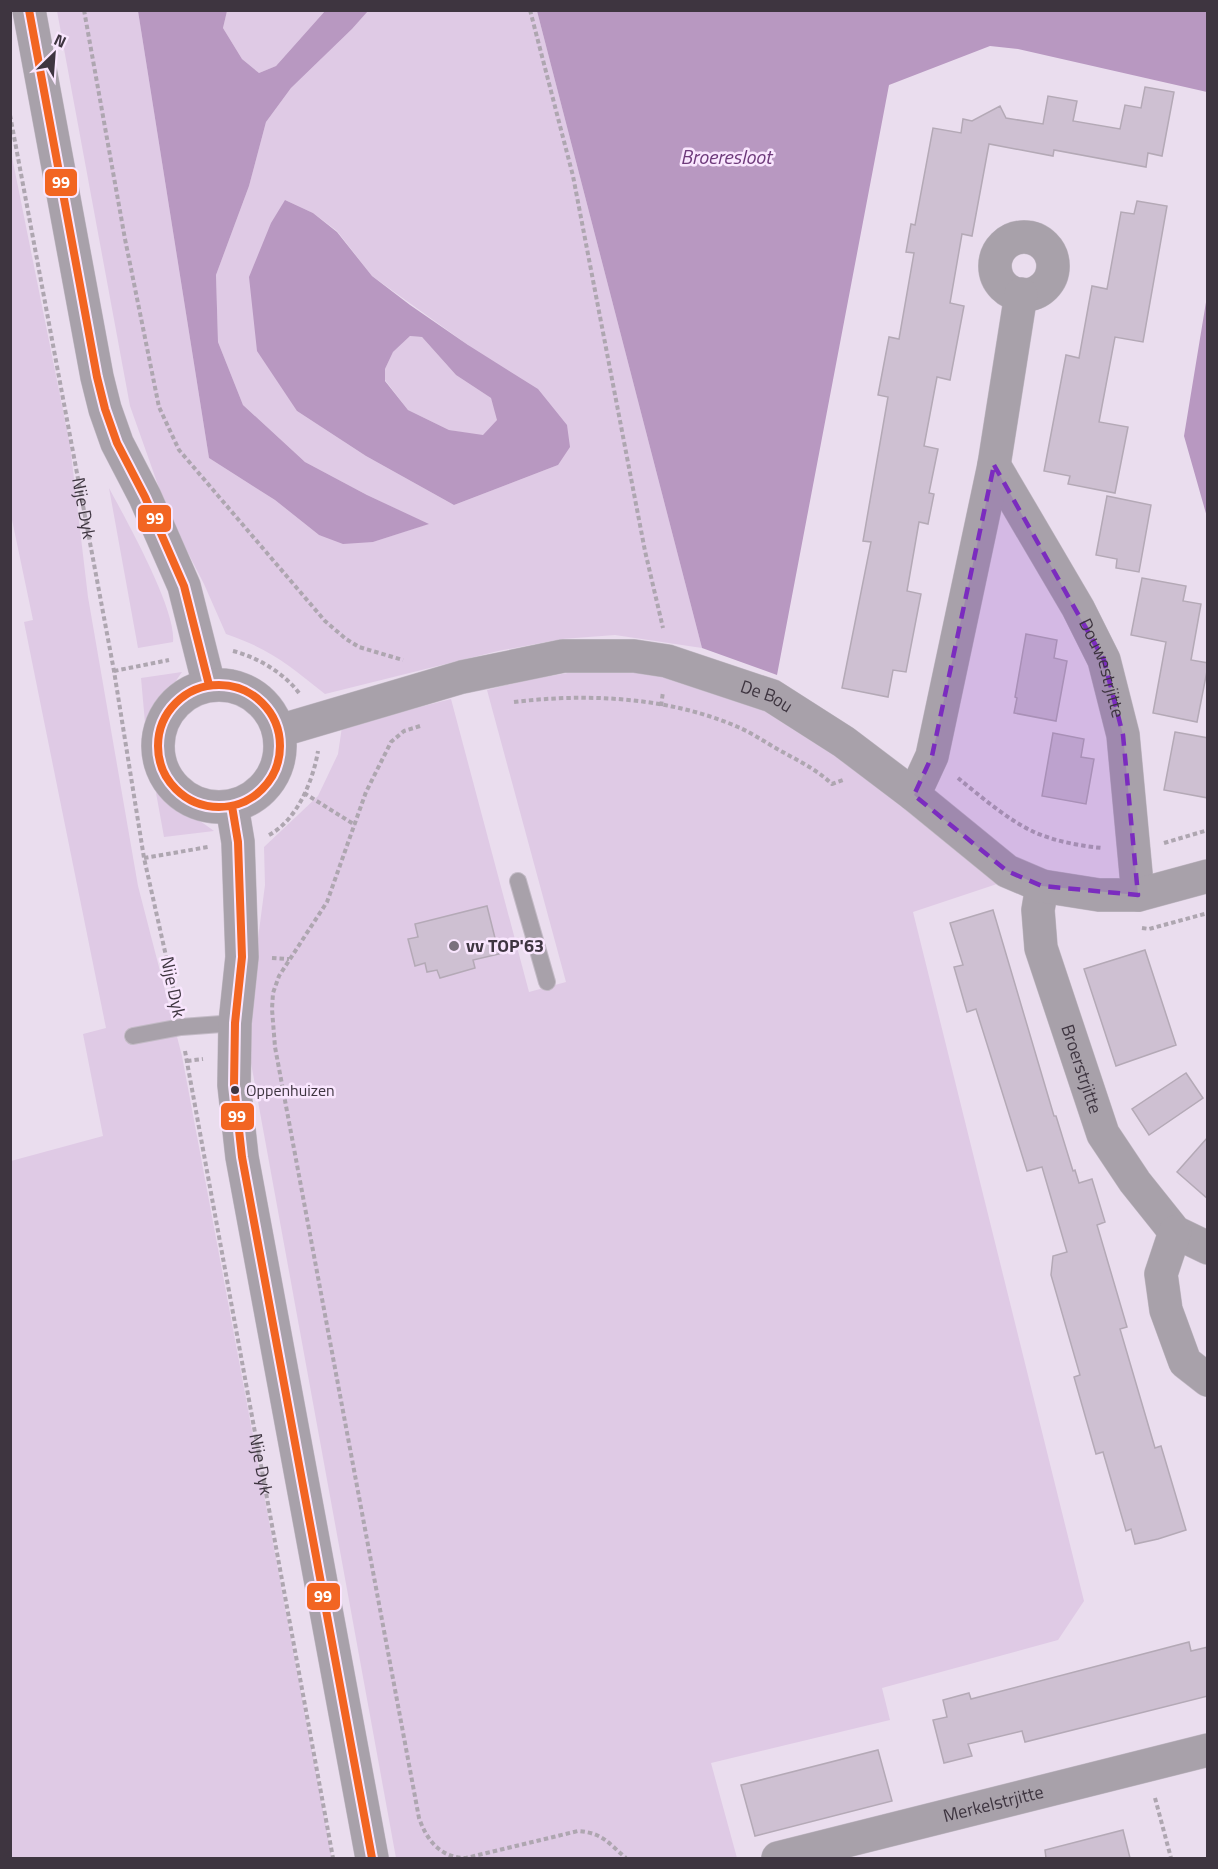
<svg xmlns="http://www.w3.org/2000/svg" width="1218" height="1869" viewBox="0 0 1218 1869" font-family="'Titillium Web',sans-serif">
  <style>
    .green { fill: #dfcae5; fill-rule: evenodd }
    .water { fill: #b898c1; fill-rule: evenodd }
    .building { fill: #cec0d2; stroke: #b4a9b6; stroke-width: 1.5 }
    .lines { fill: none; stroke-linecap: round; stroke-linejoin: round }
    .service-casing { stroke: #c3bac6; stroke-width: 18 }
    .minor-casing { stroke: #c3bac6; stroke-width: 34 }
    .tertiary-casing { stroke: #c3bac6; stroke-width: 34 }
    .path { stroke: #aea6b0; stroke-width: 4; stroke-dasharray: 4.5 3; stroke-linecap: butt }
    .service { stroke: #a8a1aa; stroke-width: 16 }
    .minor { stroke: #a8a1aa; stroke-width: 33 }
    .tertiary { stroke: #a8a1aa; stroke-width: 33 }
    .bus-1-casing { stroke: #f9e6fe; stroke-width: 12 }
    .bus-1 { stroke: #f26522; stroke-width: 8 }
    .marked { fill: #7b2cbf; fill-opacity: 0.2; stroke: #7b2cbf; stroke-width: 4.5; stroke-dasharray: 12 8; stroke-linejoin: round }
    .poi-dot { fill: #7a707d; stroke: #f9e6fe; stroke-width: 2 }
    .bus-dot { fill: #3e3540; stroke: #f9e6fe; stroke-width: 2 }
    .labels { text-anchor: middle; stroke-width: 5; stroke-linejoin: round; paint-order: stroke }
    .bus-label { font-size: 16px; fill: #3e3540; stroke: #f9e6fe; text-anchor: start }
    .street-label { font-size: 18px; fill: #3e3540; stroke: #f9e6fe }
    .poi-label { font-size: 18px; font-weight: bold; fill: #3e3540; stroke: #f9e6fe; text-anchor: start }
    .water-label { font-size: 20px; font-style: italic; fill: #6e3a7b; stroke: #f9e6fe }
    .line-badge { stroke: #f9e6fe; stroke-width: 2 }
    .badge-label { font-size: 16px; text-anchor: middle; font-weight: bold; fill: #fff }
  </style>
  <rect width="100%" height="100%" fill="#eaddee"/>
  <path class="green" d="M57 11H138L209 458 275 500 319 535 373 542 428 524 367 495 305 462 243 405 218 342 216 275 249 186 266 122 291 88 352 29 368 11H537L702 648 615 635 562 639 498 651 325 694C289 665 270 649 226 634L204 584 169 516 130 406ZM285 200 313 213 337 231 372 276 468 345 558 465 454 505 366 456 297 411Z
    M227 11H325L276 66 259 73 242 59 223 28Z
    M10 147 70 445 88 597 138 886 182 1056 332 1858H11V1161L103 1136 83 1034 106 1028 24 622 33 620 11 515Z
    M410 336 422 337 456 375 491 398 498 420 483 436 449 430 408 410 385 380V369L393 352Z
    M109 488C125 518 177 610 173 642L138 648Z
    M585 670H646L757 706 846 763 1006 881 913 912 1084 1601 1058 1640 882 1688 890 1720 711 1763 737 1858H396L249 1052 248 1015 265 885 264 847 318 796 338 754 342 727 451 699 529 992 566 982 487 690 527 680Z
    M182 672C166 695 153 717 147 745L141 678Z
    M153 776C168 800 191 814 214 831L164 837Z"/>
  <path class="water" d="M138 11H227L223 28 242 59 259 73 276 66 325 11H368L352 29 291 88 266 122 249 186 216 275 218 342 243 405 305 462 367 495 429 524 373 542 343 544 319 535 275 500 209 458Z
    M537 11H1207V92L1018 49 990 46 889 85 777 675 702 648Z
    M285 200 313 213 337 232 372 276 410 305 468 345 538 389 567 425 570 447 558 465 454 505 366 456 297 411 257 351 249 277 271 223ZM410 336 422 337 456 375 491 398 497 420 483 435 449 430 408 410 385 381V369L393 352Z
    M1207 296V517L1184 436Z"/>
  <path class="building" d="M1145 87 1174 92 1162 156 1148 153 1146 167 1054 150 1053 156 989 144 972 236 962 234 950 303 964 306 950 380 937 377 924 446 938 449 929 493 934 494 928 524 919 522 907 591 921 594 906 672 893 670 888 697 842 688 871 542 863 541 888 397 878 395 889 337 899 339 914 253 906 252 911 224 915 225 933 128 961 133 963 119 972 121 1000 106 1006 118 1043 124 1048 96 1077 101 1073 121 1120 129 1125 105 1141 108Z
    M1137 201 1167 206 1143 342 1115 337 1099 422 1128 427 1115 493 1068 484 1070 476 1044 471 1066 355 1079 358 1092 286 1107 289 1121 212 1134 214Z
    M1107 496 1151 505 1139 572 1116 568 1117 559 1096 555Z
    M1142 578 1186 586 1183 601 1201 604 1191 660 1208 663V666L1197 722 1153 713 1166 642 1131 635Z
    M1026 634 1057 640 1054 658 1067 661 1056 721 1014 713 1017 698 1015 697Z
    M1175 732 1208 738V798L1164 790Z
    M1053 733 1084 739 1081 757 1094 759 1086 804 1042 796Z
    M487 906 499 954 473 960 475 968 440 978 437 970 427 972 425 963 415 966 408 939 418 937 415 924Z
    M993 910 1054 1116H1056L1073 1171 1075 1170 1079 1183 1092 1179 1105 1222 1097 1225 1127 1327 1120 1329 1155 1448 1161 1446 1186 1530 1158 1539 1135 1544 1131 1529 1126 1531 1103 1452 1096 1454 1074 1377 1080 1375 1051 1275 1053 1256 1067 1252 1042 1167 1027 1171 976 1009 967 1012 954 967 963 965 950 923Z
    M1145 950 1176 1045 1116 1066 1084 969Z
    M1186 1073 1203 1098 1149 1135 1132 1109Z
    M1208 1137V1199L1177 1172Z
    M1189 1642 1191 1651 1208 1647V1696L1025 1742 1022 1731 968 1744 972 1756 944 1763 933 1720 947 1717 943 1700 969 1693 971 1699Z
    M878 1750 892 1801 755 1836 741 1785Z
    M1123 1830 1130 1858H1046L1045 1850Z"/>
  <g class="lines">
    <defs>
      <path id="service" d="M518 881 547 982
        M133 1036 181 1027 235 1023"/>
      <g id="minor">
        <circle cx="1024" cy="266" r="29"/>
        <path id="s3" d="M994 465 1078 608 1104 660 1123 735 1138 895"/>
        <path d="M914 795 932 756 994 465 1021 294"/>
        <path id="s4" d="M1042 886 1038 910 1041 948 1103 1134 1135 1182 1175 1232 1208 1248"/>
        <path d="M1175 1232 1161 1274 1166 1310 1185 1362 1208 1380"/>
        <path id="s5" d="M778 1858 1208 1750"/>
      </g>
      <g id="tertiary">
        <path d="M29 10 97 377 105 409 117 443 145 497 184 586 209 685"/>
        <circle cx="219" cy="746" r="61"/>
        <path id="s6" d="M279 731 462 677 563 656H634L667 661 772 696 844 742 914 795 1007 871 1042 886 1099 895H1138L1208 876"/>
        <path d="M232 806 238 842 242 957 235 1023 234 1085 242 1157 372 1858"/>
      </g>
    </defs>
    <use href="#service" class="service-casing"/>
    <use href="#minor" class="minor-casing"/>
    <use href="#tertiary" class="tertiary-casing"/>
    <g class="path">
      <path d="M84 10 125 239 159 407 179 450 325 621 346 639 359 647 403 660"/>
      <path d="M530 10 573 176 645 551 663 628"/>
      <path id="s1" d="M10 115 114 671 144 858 177 1005"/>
      <path d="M233 651C257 657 284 673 299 693"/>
      <path d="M114 671 169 660"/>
      <path d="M514 702C588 693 669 697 738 727 752 733 765 742 779 750 797 760 816 769 832 784L843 780"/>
      <path d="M661 706 663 692"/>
      <path d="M420 726 404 731 391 742 366 792 327 902 279 976 273 993 272 1009 275 1047 419 1818C427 1841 441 1858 466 1858L578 1831C603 1833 608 1843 626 1858"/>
      <path d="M958 778C980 796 1008 820 1034 832 1054 841 1080 846 1102 848"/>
      <path d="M304 793 355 825"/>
      <path d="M269 835C297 820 313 781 318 751"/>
      <path d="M1164 843 1208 830"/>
      <path d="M144 858 208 847"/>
      <path d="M1142 928 1149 929 1208 913"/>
      <path d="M272 958 289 959"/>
      <path id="s2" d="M185 1051 333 1858"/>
      <path d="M187 1061 203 1059"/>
      <path d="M1155 1798 1171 1858"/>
    </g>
    <use href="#service" class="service"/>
    <use href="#minor" class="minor"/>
    <use href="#tertiary" class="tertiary"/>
    <defs>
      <path id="bus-1" d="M29 10 97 377 105 409 117 443 145 497 184 586 209 685
        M158 746a61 61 0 1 1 122 0a61 61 0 1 1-122 0Z
        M232 806 238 842 242 957 235 1023 234 1085 242 1157 372 1858"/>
    </defs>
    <use href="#bus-1" class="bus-1-casing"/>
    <use href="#bus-1" class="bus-1"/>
  </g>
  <path class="marked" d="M994 465 1104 660 1123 735 1138 895 1042 886 1007 871 914 795 932 756Z"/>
  <circle class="poi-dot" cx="454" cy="946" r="6"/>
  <circle class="bus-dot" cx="235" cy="1090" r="5"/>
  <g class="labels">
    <g class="bus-label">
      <text x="246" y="1096">Oppenhuizen</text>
    </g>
    <g class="street-label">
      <text dy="6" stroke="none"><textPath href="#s1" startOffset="400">Nije Dyk</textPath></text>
      <text dy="6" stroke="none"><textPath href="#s3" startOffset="231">Douwestrjitte</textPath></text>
      <text dy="6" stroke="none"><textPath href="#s6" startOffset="504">De Bou</textPath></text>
      <text transform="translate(173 987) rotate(78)" y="6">Nije Dyk</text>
      <text dy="6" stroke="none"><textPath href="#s4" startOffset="190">Broerstrjitte</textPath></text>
      <text dy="6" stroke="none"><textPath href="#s2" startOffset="420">Nije Dyk</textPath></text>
      <text dy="6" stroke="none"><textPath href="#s5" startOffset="222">Merkelstrjitte</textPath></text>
    </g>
    <g class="poi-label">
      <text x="466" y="952">vv TOP'63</text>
    </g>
    <g class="water-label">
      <text x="726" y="164">Broeresloot</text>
    </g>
  </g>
  <g class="line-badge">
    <rect x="44" y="168" width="34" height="29" rx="6" fill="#f26522"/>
    <rect x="137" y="504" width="35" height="29" rx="6" fill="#f26522"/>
    <rect x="220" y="1102" width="35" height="29" rx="6" fill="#f26522"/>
    <rect x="306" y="1582" width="35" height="29" rx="6" fill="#f26522"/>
  </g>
  <g class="badge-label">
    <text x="61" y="188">99</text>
    <text x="155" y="524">99</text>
    <text x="237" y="1122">99</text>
    <text x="323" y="1602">99</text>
  </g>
  <rect width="1218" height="1869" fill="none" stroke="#3e3540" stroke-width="24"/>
  <g transform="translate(54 54) rotate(25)" stroke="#f9e6fe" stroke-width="4.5" paint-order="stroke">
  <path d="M0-4.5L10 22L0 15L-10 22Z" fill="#3e3540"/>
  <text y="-9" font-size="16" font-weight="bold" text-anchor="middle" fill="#3e3540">N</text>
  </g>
</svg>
